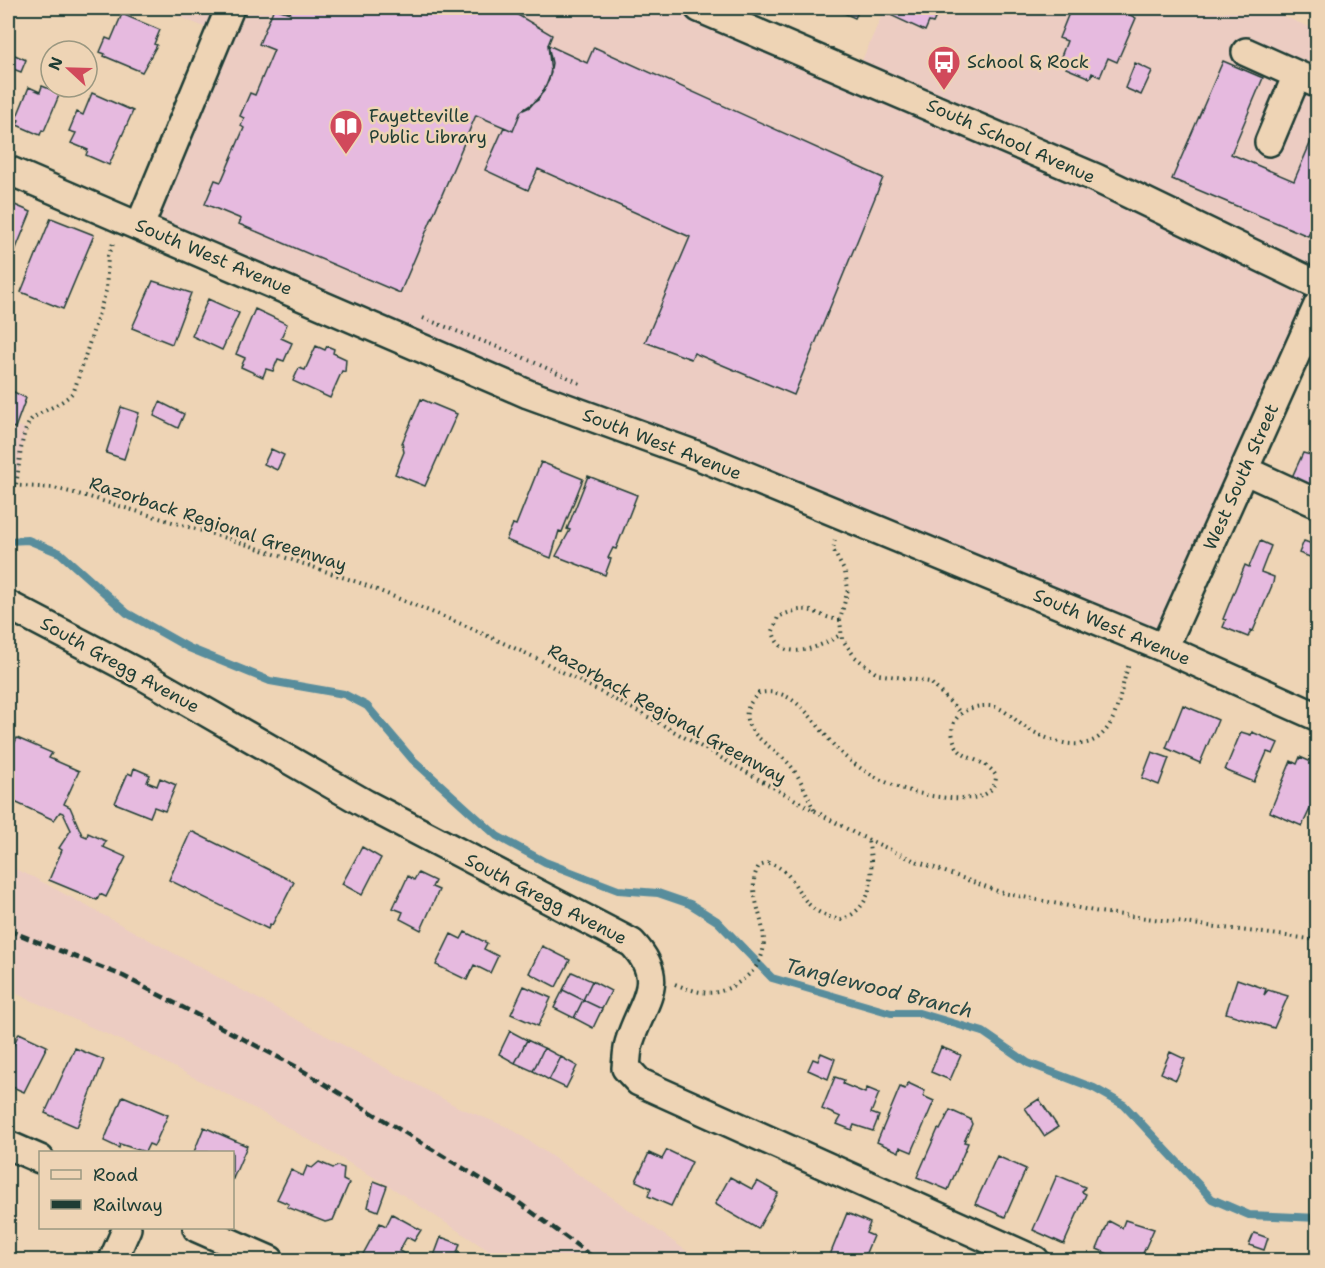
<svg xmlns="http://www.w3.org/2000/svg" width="1325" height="1268" viewBox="0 0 1325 1268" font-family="'Shantell Sans',sans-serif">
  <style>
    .built { fill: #ecccc2 }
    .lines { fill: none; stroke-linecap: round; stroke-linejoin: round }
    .stream { stroke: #598d9c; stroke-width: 8 }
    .building { fill: #e6badf; stroke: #1f3d34; stroke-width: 1.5 }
    .minor-casing { stroke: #1f3d34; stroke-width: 32 }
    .path { stroke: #1f3d34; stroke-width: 4; stroke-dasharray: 1.5 4.5; stroke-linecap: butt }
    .minor { stroke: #eed4b5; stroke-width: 27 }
    .rail { stroke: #1f3d34; stroke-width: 4.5; stroke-dasharray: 9 4.5; stroke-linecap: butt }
    .labels { text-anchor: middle; stroke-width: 5; stroke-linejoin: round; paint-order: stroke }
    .poi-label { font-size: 18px; fill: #1f3d34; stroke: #eed4b5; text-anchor: start }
    .street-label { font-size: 18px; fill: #1f3d34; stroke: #eed4b5 }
    .water-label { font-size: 20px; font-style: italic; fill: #294a45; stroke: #eed4b5 }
  </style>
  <rect width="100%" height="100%" fill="#eed4b5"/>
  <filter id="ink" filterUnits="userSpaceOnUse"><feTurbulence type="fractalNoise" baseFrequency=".0167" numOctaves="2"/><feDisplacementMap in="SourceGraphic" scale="12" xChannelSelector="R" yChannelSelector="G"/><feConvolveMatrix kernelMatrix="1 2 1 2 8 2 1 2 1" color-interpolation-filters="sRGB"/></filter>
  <g filter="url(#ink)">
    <path class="built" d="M158 8H699L856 74 885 8H1201L1224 13 1226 8H1264L1314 29 1317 22V305L1164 648 140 225 219 33Z
      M8 424 26 428 16 484 8 485Z
      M8 866 33 877 458 1107 510 1128 610 1196 699 1260H503L389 1186 259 1111 129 1044 8 990Z"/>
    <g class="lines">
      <path class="stream" d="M8 541 28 540 60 553 127 613 189 648 270 681 344 694 367 706 412 759 497 836 545 862 618 890 658 893 690 904 717 921 772 978 891 1013H919L983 1032 1028 1063 1094 1088 1124 1105 1212 1199 1249 1215 1318 1218"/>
    </g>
    <path class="building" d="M274 8 290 13 292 8H506L552 35 548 45 552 63 549 80 538 100 521 111 513 131 476 115 400 293 239 224 241 219 205 204 215 180 221 182 244 128 241 126 244 118 240 116 250 93 255 95 274 50 259 44Z
      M833 8H860L855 18Z
      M891 8H940L933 23 929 22 925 31 888 14Z
      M1071 8H1131L1128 14 1136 18 1117 62 1108 58 1100 77 1092 73 1090 78 1066 68 1068 63 1060 59 1067 41 1059 38Z
      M122 14 160 30 154 44 157 45 142 72 104 56 105 54 100 52 106 38 111 40Z
      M548 45 587 63 594 47 883 178 794 395 694 353 691 359 645 342 690 237 538 169 528 190 485 170 504 127 513 131 521 111 530 107 544 91 551 73Z
      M8 52 26 60 21 72 8 67Z
      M1223 61 1263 78 1231 154 1294 181 1318 125V215L1308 236 1172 179Z
      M1135 63 1152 71 1141 95 1125 88Z
      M42 86 60 93 44 131 42 130 40 135 17 125 19 120 16 119 29 87 40 92Z
      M92 93 133 111 109 165 86 155 88 150 71 143 76 133 69 131 77 112 83 115Z
      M8 202 31 212 8 268Z
      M51 218 94 235 63 309 21 292Z
      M153 281 191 293 172 344 132 328Z
      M208 299 239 313 222 350 192 336Z
      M255 309 287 324 281 338 292 343 284 361 278 359 273 371 266 369 263 377 241 367 245 358 236 354Z
      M316 346 325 350 327 346 334 349 333 353 346 359 345 372 342 371 330 398 293 381 299 368 305 370Z
      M8 389 26 398 15 428 8 426Z
      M421 399 457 414 425 486 395 474 404 452 402 443Z
      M160 402 184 414 178 428 154 416Z
      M121 407 139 413 124 459 106 453Z
      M271 449 284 455 277 470 264 464Z
      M1303 453 1318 457V488L1292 477Z
      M541 462 583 479 562 532 559 531 551 558 506 540 513 524 516 525Z
      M588 476 637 495 616 549 613 548 608 558 611 559 605 575 556 556 570 530 567 529Z
      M1260 541 1271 546 1261 572 1274 577 1273 583 1253 631 1251 630 1248 637 1223 627 1226 620 1223 619 1245 565 1249 567Z
      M1304 541 1318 546V560L1299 553Z
      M1183 705 1218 720 1200 763 1166 748Z
      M1241 732 1251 735 1252 732 1278 743 1273 754 1267 752 1254 782 1225 770Z
      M17 738 52 753 49 758 79 771 64 804 70 807 82 835 87 837 88 833 106 841 103 847 126 857 106 897 100 894 97 900 49 880 62 850 59 848 71 830 63 813 60 812 54 820 8 799V739L15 742Z
      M1152 752 1169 758 1159 785 1142 778Z
      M1300 757 1318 765V792L1302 826 1270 812 1291 761 1297 764Z
      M134 768 150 775 147 782 157 786 160 778 176 785 165 811 154 807 150 817 115 803 128 773 132 775Z
      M191 831 294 882 272 925 270 924 268 929 169 880Z
      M362 847 381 858 362 895 342 884Z
      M418 873 435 881 432 887 439 890 421 930 400 919 403 912 393 908 408 876 414 880Z
      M465 932 487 943 484 949 498 956 490 973 474 965 467 980 436 965 451 934 461 939Z
      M542 946 570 960 556 987 529 973Z
      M572 972 592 981 583 1000 563 990Z
      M1237 979 1266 989 1264 995 1268 990 1288 996 1274 1028 1226 1013Z
      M592 981 611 991 602 1009 583 1000Z
      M524 986 551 998 538 1026 511 1014Z
      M563 990 583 1000 574 1018 554 1008Z
      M583 1000 602 1009 593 1028 574 1018Z
      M510 1031 527 1040 515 1063 499 1054Z
      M19 1033 47 1046 24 1092 8 1085V1058Z
      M527 1040 544 1048 533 1071 515 1063Z
      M941 1047 961 1055 950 1080 931 1072Z
      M75 1048 104 1060 77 1127 45 1113Z
      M544 1048 561 1057 549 1080 533 1071Z
      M1170 1052 1185 1059 1176 1080 1161 1073Z
      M821 1053 835 1059 828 1079 808 1070 813 1059 818 1061Z
      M561 1057 577 1066 566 1088 549 1080Z
      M835 1077 844 1080 843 1084 865 1093 867 1088 879 1093 871 1113 879 1116 873 1131 854 1125 852 1130 837 1124 841 1117 822 1109Z
      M908 1083 925 1091 923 1096 934 1101 912 1152 900 1147 899 1152 877 1142 900 1087 905 1089Z
      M123 1096 168 1115 154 1146 149 1144 145 1152 120 1144 119 1148 104 1141Z
      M1039 1099 1058 1127 1044 1136 1025 1108Z
      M950 1110 970 1119 972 1124 964 1142 968 1143 948 1190 917 1177 938 1129 940 1130Z
      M204 1127 247 1146 232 1181V1152H194Z
      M667 1150 692 1162 671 1206 648 1196 651 1188 636 1181 649 1153 662 1159Z
      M997 1156 1026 1169 1005 1217 975 1204Z
      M319 1162 333 1168 338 1166 344 1168 343 1180 349 1183 333 1220 325 1222 287 1207 289 1204 277 1199 291 1170 303 1176 307 1166 312 1168Z
      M1057 1175 1085 1187 1082 1192 1086 1194 1064 1244 1033 1230Z
      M730 1177 752 1189 757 1181 778 1193 758 1229 715 1204Z
      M374 1181 387 1186 378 1211 368 1207Z
      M847 1213 870 1223 866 1233 873 1236 863 1260H828Z
      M392 1214 421 1230 414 1241 407 1237 399 1251 407 1255 404 1260H370L362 1256 380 1223 386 1226Z
      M1125 1220 1154 1229 1140 1260H1113L1115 1257 1097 1249 1109 1221 1122 1228Z
      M1254 1233 1268 1238 1264 1250 1249 1245Z
      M441 1237 460 1244 457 1253 460 1254 458 1260H446L434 1256Z"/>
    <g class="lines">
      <defs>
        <path id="minor" d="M699 8 1096 178 1318 285
          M1246 52 1318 84
          M1269 142 1297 75
          M8 170 528 394 699 456 1164 648 1318 717
          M140 225 230 8
          M1244 470 1318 504
          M8 605 140 674 366 804 632 943C668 981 643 1000 630 1040 627 1048 627 1059 626 1068L639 1082 1035 1260
          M1164 648 1318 305
          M8 1145 40 1159
          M197 1228 270 1260
          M113 1260 127 1228"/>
      </defs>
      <use href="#minor" class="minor-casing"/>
      <path class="path" d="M423 318 513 353 580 383
        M16 484C20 467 20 427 34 417 48 408 63 404 74 391L106 291 108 256 114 241
        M8 485 54 488 86 496 242 543 360 583 466 626 536 658 652 719 856 834 913 860 1003 893 1099 912 1318 940
        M835 540 833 550 845 572 848 589 840 620 842 639 855 657 877 674 930 682 960 712
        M840 620C811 616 814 601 778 617L773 631C780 666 822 646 840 635
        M814 810C807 795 801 778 790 765 772 744 724 726 759 693 799 685 818 732 843 755 878 785 926 801 972 798 984 797 996 790 996 776 986 758 964 761 957 747 942 721 965 704 990 706 1004 707 1014 720 1025 727 1044 739 1079 753 1099 737 1120 721 1120 685 1130 662
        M675 984C698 993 714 998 736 984 796 948 737 900 759 866L769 863C804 874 791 910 841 920 876 907 874 871 868 840"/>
      <use href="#minor" class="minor"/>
      <path class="rail" d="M8 930 123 976 295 1066 514 1199 597 1260"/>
    </g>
  </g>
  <defs>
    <symbol id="bus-pin" viewBox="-11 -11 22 30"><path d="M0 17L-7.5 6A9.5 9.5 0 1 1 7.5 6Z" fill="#d1495b" stroke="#eed4b5"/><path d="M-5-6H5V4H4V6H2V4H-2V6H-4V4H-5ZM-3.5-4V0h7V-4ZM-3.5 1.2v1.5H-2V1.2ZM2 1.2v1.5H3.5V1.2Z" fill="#fff"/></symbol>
    <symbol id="library-pin" viewBox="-11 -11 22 30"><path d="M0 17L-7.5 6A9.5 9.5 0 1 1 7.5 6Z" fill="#d1495b" stroke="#eed4b5"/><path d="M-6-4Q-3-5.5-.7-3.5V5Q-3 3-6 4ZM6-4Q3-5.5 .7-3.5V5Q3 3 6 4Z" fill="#fff"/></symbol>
  </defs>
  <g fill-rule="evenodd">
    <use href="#bus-pin" x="925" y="43" width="38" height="52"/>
    <use href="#library-pin" x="327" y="107" width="38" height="52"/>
  </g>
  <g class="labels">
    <g class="poi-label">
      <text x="967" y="68">School &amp; Rock</text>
      <text x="369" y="122">Fayetteville<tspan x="369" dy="21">Public Library</tspan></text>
    </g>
    <g class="street-label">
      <text transform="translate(1011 141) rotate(24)" y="6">South School Avenue</text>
      <text transform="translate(214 257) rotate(23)" y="6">South West Avenue</text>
      <text transform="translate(662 444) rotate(21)" y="6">South West Avenue</text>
      <text transform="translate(1241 477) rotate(-66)" y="6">West South Street</text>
      <text transform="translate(218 524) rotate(18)" y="6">Razorback Regional Greenway</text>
      <text transform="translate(1112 627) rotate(23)" y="6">South West Avenue</text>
      <text transform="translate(120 665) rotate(29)" y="6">South Gregg Avenue</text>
      <text transform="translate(667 714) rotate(29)" y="6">Razorback Regional Greenway</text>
      <text transform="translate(546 899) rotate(27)" y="6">South Gregg Avenue</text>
    </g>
    <g class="water-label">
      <text transform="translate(879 988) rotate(14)" y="7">Tanglewood Branch</text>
    </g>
  </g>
  <rect width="1325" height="1268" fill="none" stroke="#eed4b5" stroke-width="30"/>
  <rect x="15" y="15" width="1295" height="1238" fill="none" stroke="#1f3d34" stroke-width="2" filter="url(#ink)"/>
  <rect x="39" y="1151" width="195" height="78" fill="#eed4b5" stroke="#9b9881" stroke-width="1.5"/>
  <rect x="51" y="1170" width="30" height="9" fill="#eed4b5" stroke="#9b9881" stroke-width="1.5"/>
  <text x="93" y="1181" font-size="18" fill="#1f3d34">Road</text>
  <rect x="51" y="1200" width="30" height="9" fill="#1f3d34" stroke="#9b9881" stroke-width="1.5"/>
  <text x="93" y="1211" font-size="18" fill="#1f3d34">Railway</text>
  <g transform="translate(69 69) rotate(292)"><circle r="28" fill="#eed4b5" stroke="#9b9881" stroke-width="1.5"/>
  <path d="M0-4.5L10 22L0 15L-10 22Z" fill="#d1495b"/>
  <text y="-9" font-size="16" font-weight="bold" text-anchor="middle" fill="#1f3d34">N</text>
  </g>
</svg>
